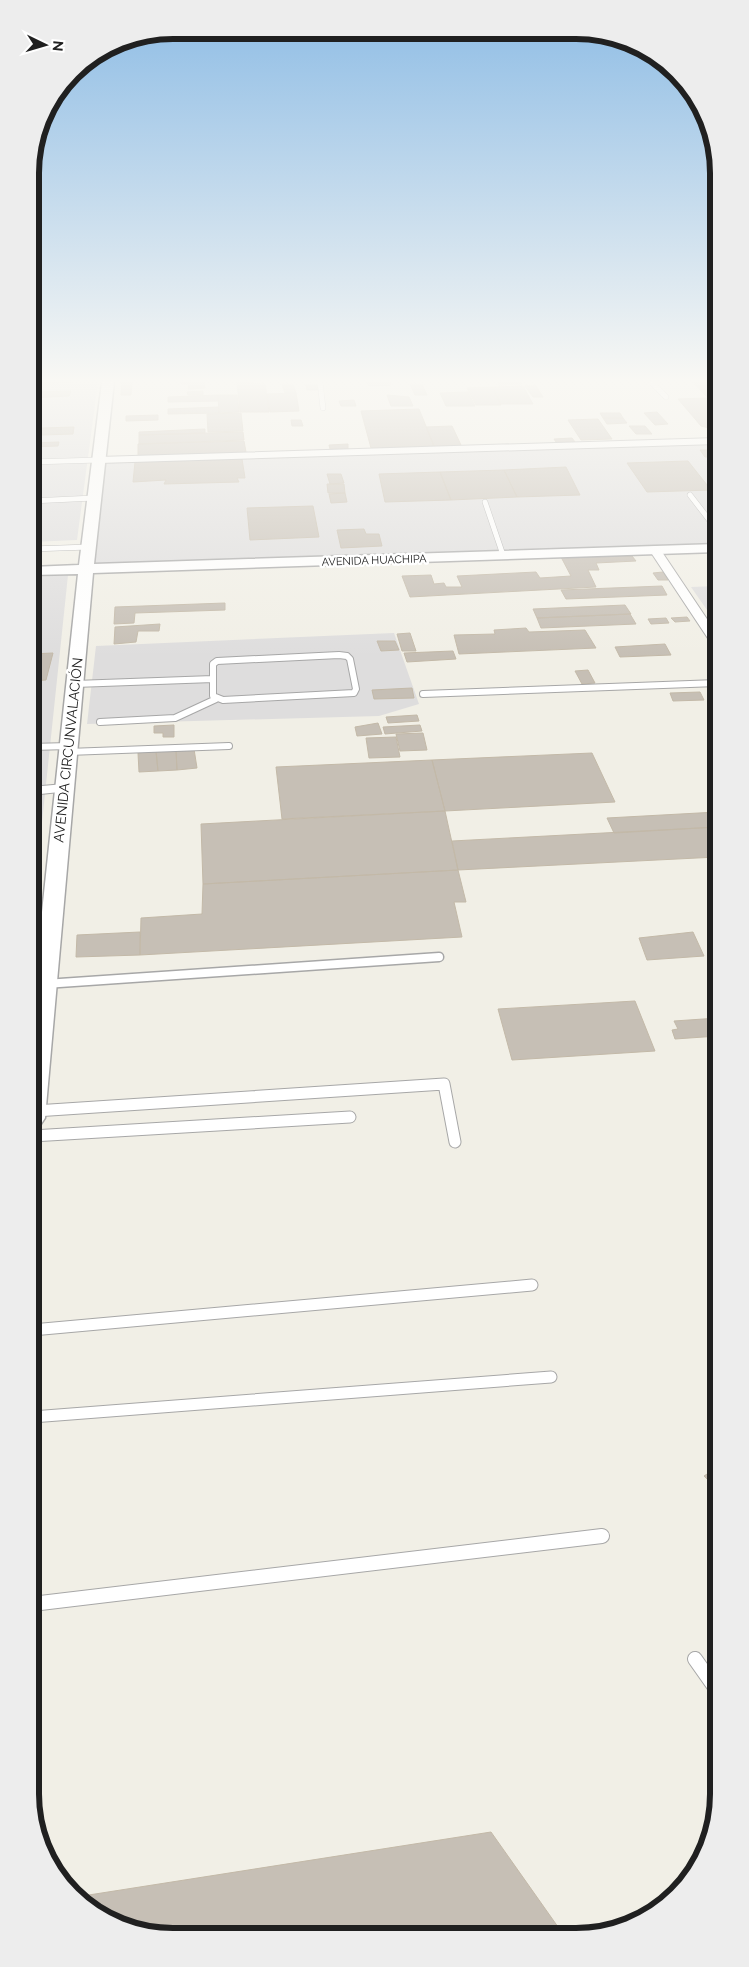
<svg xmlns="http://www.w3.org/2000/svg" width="749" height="1967" viewBox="0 0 749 1967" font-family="Raleway,sans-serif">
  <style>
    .residential { fill: #dedddd }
    .building { fill: #c6bfb5; stroke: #c3b9a8 }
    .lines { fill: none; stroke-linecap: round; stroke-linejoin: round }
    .service-far4-casing { stroke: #a7a7a7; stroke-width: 6 }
    .service-far3-casing { stroke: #a7a7a7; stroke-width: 8 }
    .service-far2-casing { stroke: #a7a7a7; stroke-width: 11 }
    .service-far1-casing { stroke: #a7a7a7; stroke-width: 13 }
    .service-casing { stroke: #a7a7a7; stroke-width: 16 }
    .minor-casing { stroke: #a7a7a7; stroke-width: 2 }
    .tertiary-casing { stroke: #a7a7a7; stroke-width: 3 }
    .service-far4 { stroke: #fff; stroke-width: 5 }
    .service-far3 { stroke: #fff; stroke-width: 6 }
    .service-far2 { stroke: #fff; stroke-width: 8 }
    .service-far1 { stroke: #fff; stroke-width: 11 }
    .service { stroke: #fff; stroke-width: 14 }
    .minor { fill: #fff; fill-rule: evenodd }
    .tertiary { fill: #fff; fill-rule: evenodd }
    .labels { text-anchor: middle; stroke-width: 5; stroke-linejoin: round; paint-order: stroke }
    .far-street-label { font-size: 11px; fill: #202020; stroke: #fff }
    .street-label { font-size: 14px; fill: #202020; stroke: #fff }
    .rim { fill: none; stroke: #202020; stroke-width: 6 }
  </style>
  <rect width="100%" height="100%" fill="#f1efe6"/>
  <path class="residential" d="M31 382H98L77 540 31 542Z
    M717 443V543L93 566 104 462Z
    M68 575 39 851 31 852V577Z
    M717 586V620H714L691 587Z
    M394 633 419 704 379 716 87 724 96 646Z"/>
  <path class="building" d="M31 382H73L31 384Z
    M122 382H132L131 395H121Z
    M181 382H204L205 388 188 389 189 384H181Z
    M237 382 265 384 269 412H240Z
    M367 382H390L391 385 369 386Z
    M497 382H520L522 384 499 385Z
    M693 382H717V398H708Z
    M282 384H293L296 393H285Z
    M410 384H422L427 395H415Z
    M306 385H317L318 390H307Z
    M523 386 533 404H501L492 387Z
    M525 386H536L543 397H533Z
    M492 387 501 405H476L467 388Z
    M71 391 69 396 31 398V392Z
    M203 391V395H188L187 392Z
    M468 392 475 406H446L440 393Z
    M296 393 299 411 270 412 267 394Z
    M218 395H237L239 412 219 413Z
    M218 395V401L168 402V397Z
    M387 395 409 397 413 406H391Z
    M707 398 717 410V430L701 426 678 399Z
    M354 400 356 406H341L339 401Z
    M218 407 219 413 168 414V409Z
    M419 409 434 446 371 448 361 411Z
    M657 412 668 424 655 425 644 413Z
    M241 413 243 431 208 432 207 414Z
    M600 413H620L623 418H603Z
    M158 415V420L126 421V416Z
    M603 418H623L627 423 607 424Z
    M598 419 612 439 581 440 568 420Z
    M291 420H301L303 426H292Z
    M452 426 461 445 434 446 426 427Z
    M629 426H645L652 434H636Z
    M74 427 73 434 42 435 41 428Z
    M31 428H39L40 435 31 436Z
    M205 429V433L139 435V432Z
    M243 432 244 440 139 444V435Z
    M572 438 575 442H556L554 439Z
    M244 441 246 452 138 456V444Z
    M59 442 58 446 31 447V443Z
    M348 444V449H330L329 445Z
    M700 450H712L717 457H705Z
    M242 459 245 478H237L239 482 164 484 166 480 133 482 135 462Z
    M688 461 711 490 647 492 627 463Z
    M566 467 580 495 517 497 504 470Z
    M504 470 517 497 451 500 440 472Z
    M440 472 451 500 385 502 379 474Z
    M327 474H341L344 483 330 484Z
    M327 484H344L345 493H328Z
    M345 493 347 502 331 503 329 494Z
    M313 506 319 537 250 540 247 508Z
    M364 529 366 534H379L382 546 341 548 337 530Z
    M632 556 636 561 596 563 599 570H588L596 587 410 597 402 576 431 575 434 584 444 583 446 587H462L457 576 536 572 540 578 571 576 561 557Z
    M663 572 668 580H658L653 573Z
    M662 586 667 595 566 599 561 590Z
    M225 603V610L135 613 134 623 114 624 115 607Z
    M625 605 631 614 537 618 533 609Z
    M630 614 636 624 541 628 537 618Z
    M687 617 690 621 675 622 671 618Z
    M666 618 669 623 651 624 648 619Z
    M160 624 159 631H138L136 642 114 644 115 627Z
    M526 628 529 632 585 630 596 648 459 654 454 635 495 634 494 630Z
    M410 633 416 651H402L397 634Z
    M377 641H395L399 650 381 651Z
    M665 644 671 655 620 657 615 647Z
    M453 651 456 659 407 662 404 653Z
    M53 653 46 680 31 681V654Z
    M588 670 595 683 582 684 575 671Z
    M412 688 414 698 374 699 372 690Z
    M700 692 704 700 673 701 670 693Z
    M417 715 419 721 388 723 386 717Z
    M378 723 382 734 357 736 355 727Z
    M174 725V737H163V733H154V726Z
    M420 725 422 731 385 734 383 727Z
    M423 733 427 750 400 751 396 734Z
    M396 737 400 757 369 758 366 738Z
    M194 749 197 768 177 770 176 750Z
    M176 750 177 770 158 771 156 751Z
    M156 751 158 771 139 772 138 753Z
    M592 753 615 802 445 811 432 760Z
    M432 760 445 811 282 819 276 767Z
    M445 811 458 870 203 884 201 824Z
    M717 812V827L614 833 607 818Z
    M717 827V857L458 870 452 841Z
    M458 870 466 902H454L462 937 140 955 141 918 202 914 203 884Z
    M140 932V955L76 957 77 935Z
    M693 932 704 956 647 960 639 938Z
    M635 1001 655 1051 512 1060 498 1009Z
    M718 1018V1036L675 1039 672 1030 678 1029 674 1021Z
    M718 1467V1490L704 1476Z
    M491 1832 563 1934H145L76 1897Z"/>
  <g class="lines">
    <defs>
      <path id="service-far4" d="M320 382 323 408
        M651 382 666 397
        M31 462 99 460
        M690 495 717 530
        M31 501 94 498
        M485 502 503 555
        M31 549 89 547"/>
      <path id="service-far3" d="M339 655 347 656 350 659 356 689 354 693 223 700 213 696V664L217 661Z
        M75 684 213 679
        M423 694 717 683
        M100 722 175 718 216 699
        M31 747 69 746
        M68 752 229 746"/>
      <path id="service-far2" d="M45 984 439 957"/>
      <path id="service-far1" d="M35 1111 444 1084 455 1142
        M32 1136 350 1117
        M32 1330 532 1285
        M32 1417 551 1377"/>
      <path id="service" d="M32 1604 602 1536
        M695 1659 719 1693"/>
      <path id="minor" d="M717 438V444L99 463 94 460 99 457Z
        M656 548 660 549 717 634V647L713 646 650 551Z
        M64 784 69 785 71 788 69 791 31 795V787Z"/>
      <path id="tertiary" d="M102 382H114L94 564 717 544V552L93 573 45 1118 41 1124 32 1126V1006L78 574 31 575V567L79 565Z"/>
    </defs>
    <use href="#service-far4" class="service-far4-casing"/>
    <use href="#service-far3" class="service-far3-casing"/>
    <use href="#service-far2" class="service-far2-casing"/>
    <use href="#service-far1" class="service-far1-casing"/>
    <use href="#service" class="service-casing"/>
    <use href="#minor" class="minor-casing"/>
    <use href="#tertiary" class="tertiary-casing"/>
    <use href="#service-far4" class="service-far4"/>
    <use href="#service-far3" class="service-far3"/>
    <use href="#service-far2" class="service-far2"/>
    <use href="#service-far1" class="service-far1"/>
    <use href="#service" class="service"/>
    <use href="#minor" class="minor"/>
    <use href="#tertiary" class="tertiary"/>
  </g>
  <linearGradient id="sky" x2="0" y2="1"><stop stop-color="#8dbce5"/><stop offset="0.58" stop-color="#f9f8f4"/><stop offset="1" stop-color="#f9f8f4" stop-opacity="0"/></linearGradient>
  <rect width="749" height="657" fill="url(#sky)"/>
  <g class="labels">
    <g class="far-street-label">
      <text transform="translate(374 560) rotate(-2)" y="4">AVENIDA HUACHIPA</text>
    </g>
    <g class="street-label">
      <text transform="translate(68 750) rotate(-84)" y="5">AVENIDA CIRCUNVALACIÓN</text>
    </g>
  </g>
  <path d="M0 0H749V1967H0ZM173 39H576A134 134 0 0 1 710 173V1794A134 134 0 0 1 576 1928H173A134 134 0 0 1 39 1794V173A134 134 0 0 1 173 39Z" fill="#ededed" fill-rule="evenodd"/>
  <path class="rim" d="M173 39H576A134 134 0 0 1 710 173V1794A134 134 0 0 1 576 1928H173A134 134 0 0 1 39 1794V173A134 134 0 0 1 173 39Z"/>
  <g transform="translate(45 45) rotate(95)" stroke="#ffffff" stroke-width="4" paint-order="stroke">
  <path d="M0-4L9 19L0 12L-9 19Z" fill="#202020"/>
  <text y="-8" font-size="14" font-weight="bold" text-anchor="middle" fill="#202020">N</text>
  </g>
</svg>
